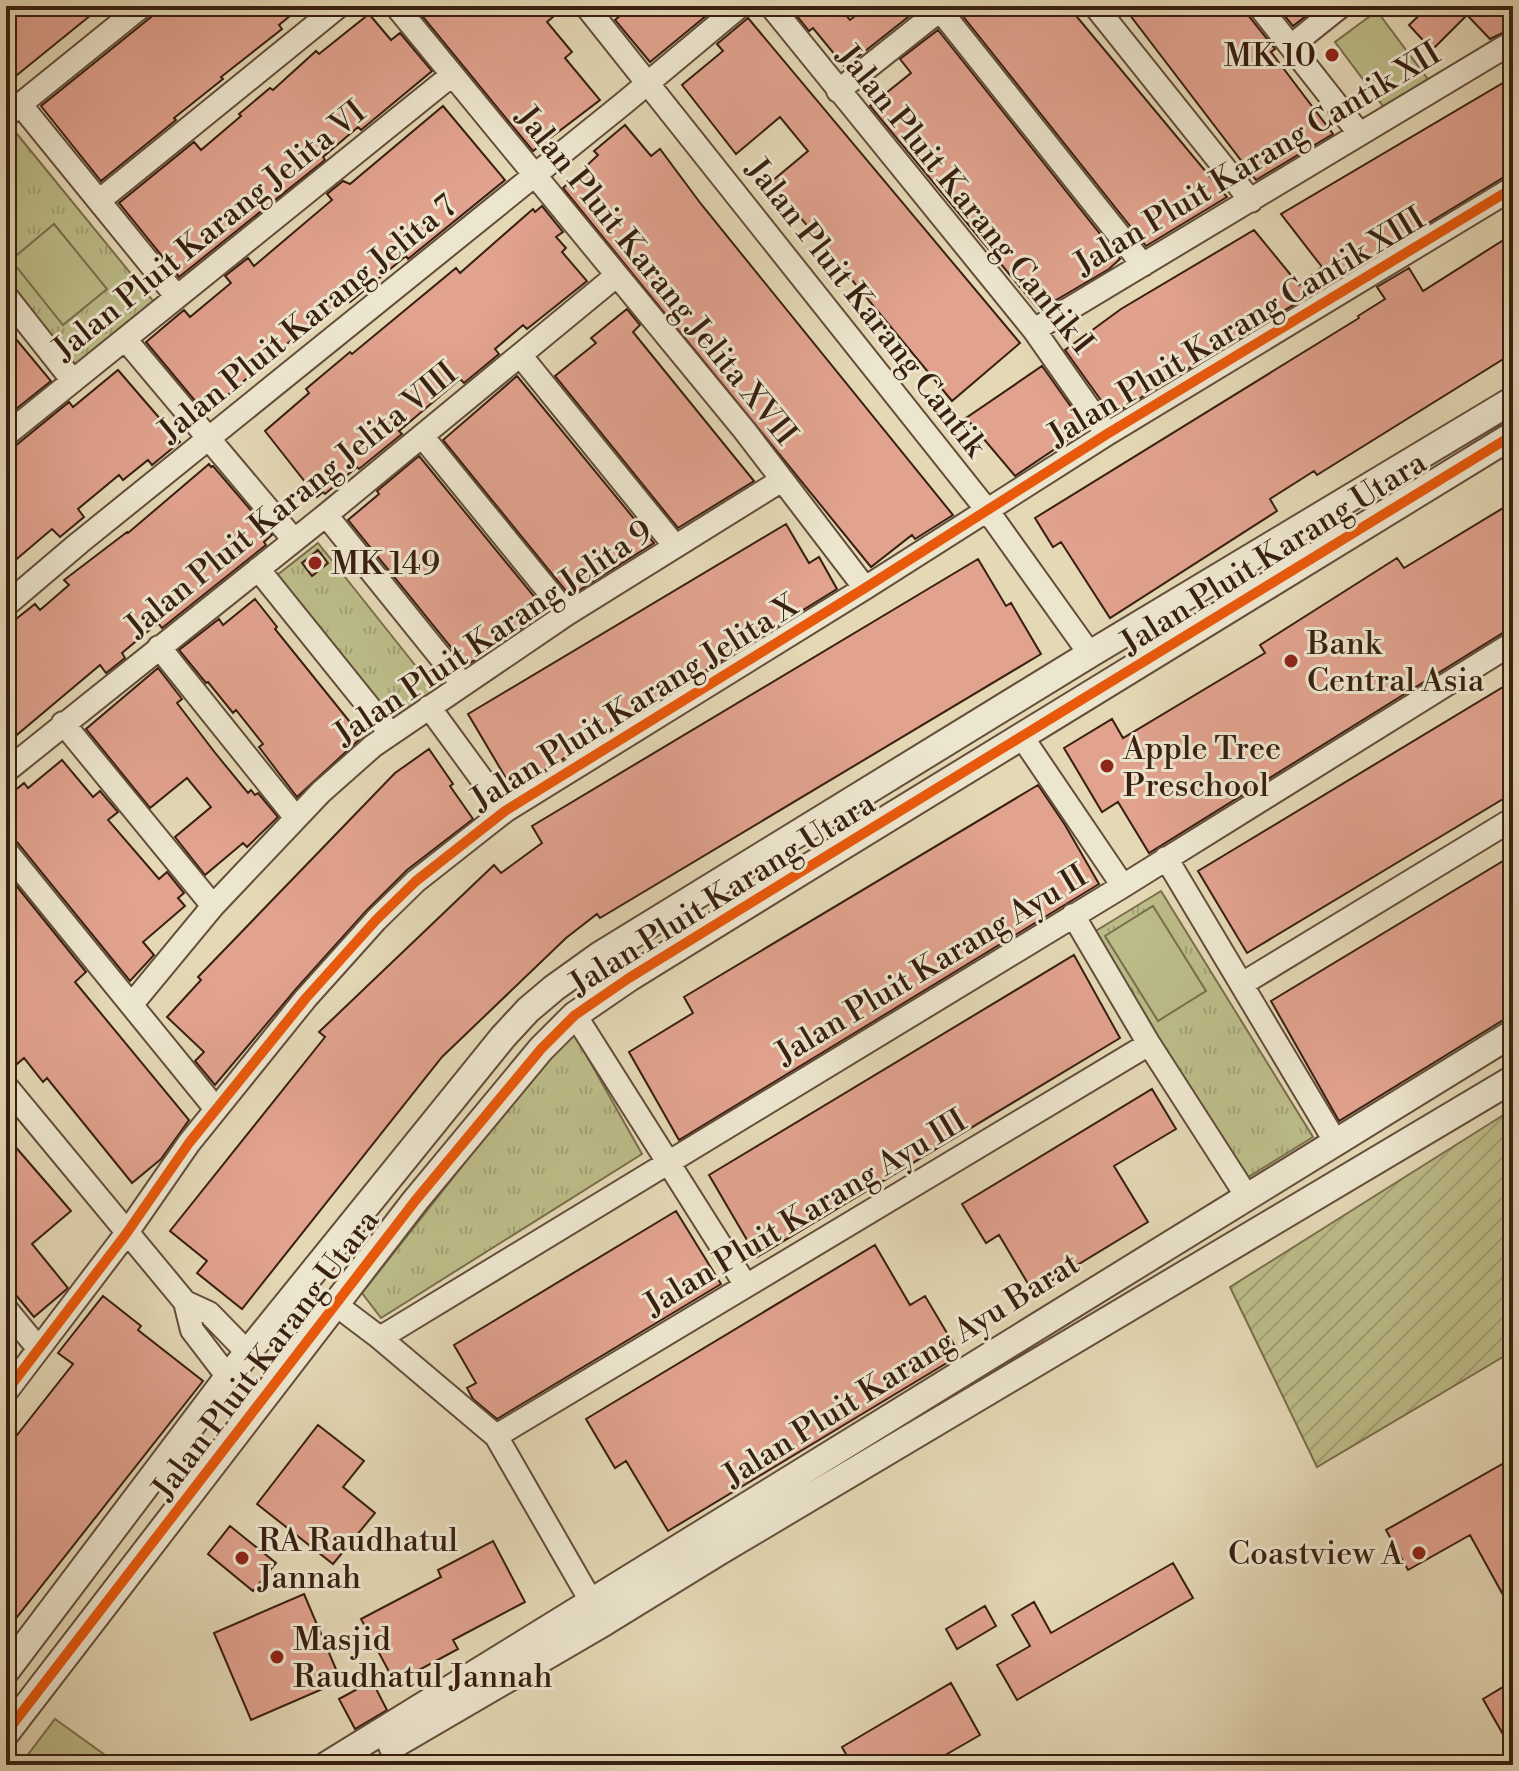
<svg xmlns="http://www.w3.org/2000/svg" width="1519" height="1771" viewBox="0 0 1519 1771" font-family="'Libre Bodoni',serif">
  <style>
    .park { fill: url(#park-tufts); stroke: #7a6e4c; stroke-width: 2 }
    .garden { fill: url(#garden-furrows); stroke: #7a6e4c; stroke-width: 2 }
    .pitch { fill: #bcbc88; stroke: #7a6e4c; stroke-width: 2 }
    .building { fill: #e1a28e; stroke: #381f11; stroke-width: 2 }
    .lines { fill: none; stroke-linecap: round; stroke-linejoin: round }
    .minor-casing { stroke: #634d3a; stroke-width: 26 }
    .tertiary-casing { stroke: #634d3a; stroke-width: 30 }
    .minor { stroke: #ede6cf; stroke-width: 22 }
    .tertiary { stroke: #ede6cf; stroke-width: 26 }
    .cycleway-casing { stroke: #ede6cf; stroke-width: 15 }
    .cycleway { stroke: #e8590c; stroke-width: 10 }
    .poi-dot { fill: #8f2418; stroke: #ede6cf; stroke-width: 3 }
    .labels { text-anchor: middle; stroke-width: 6; stroke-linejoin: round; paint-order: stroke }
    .poi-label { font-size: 32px; fill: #381f11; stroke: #ede6cf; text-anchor: start }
    .street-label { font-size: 32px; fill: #381f11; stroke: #ede6cf }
  </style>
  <defs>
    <pattern id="park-tufts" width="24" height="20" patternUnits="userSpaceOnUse" patternTransform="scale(2)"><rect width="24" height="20" fill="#bcbc88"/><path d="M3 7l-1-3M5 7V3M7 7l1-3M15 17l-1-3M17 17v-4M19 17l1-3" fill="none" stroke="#a2a174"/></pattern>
    <pattern id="garden-furrows" width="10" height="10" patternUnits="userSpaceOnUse" patternTransform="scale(2)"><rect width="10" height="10" fill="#bcbc88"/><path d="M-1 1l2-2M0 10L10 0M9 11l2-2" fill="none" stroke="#a2a174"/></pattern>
  </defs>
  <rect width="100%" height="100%" fill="#e4d8b5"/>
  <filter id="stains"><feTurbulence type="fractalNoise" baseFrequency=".0025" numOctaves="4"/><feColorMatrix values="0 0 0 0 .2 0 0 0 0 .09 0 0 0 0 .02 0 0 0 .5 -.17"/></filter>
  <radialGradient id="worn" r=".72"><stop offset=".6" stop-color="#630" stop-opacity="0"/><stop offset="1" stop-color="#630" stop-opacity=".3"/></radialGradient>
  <path class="park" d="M17 134 154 302 73 368 6 286V143Z
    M318 543 438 694 382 739 262 587Z
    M1161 891 1313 1137 1245 1179 1094 932Z
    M571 1028 642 1154 381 1318 362 1293Z"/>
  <path class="garden" d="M1513 1109V1351L1317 1467 1230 1287Z"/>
  <path class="pitch" d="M1377 11 1430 82 1389 114 1335 42Z
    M54 224 107 289 63 325 11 260Z
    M1153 906 1206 991 1158 1021 1105 936Z
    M55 1719 119 1765H20Z"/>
  <path class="building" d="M6 6H102L6 84Z
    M159 6H302L279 25 282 29 221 77 223 79 174 118 176 120 101 181 41 106 151 17Z
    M414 6H543L553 17 547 22 572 52 565 58 600 100 533 151Z
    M632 6H718L650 62 615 20Z
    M789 6H838L850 20 868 6H922L845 67 813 28 809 31Z
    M959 6H1068L1227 197 1146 246 958 10Z
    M1123 6H1245L1248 15 1275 49 1271 52 1333 134 1256 180Z
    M1277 6H1319L1293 26Z
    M1429 6H1513V28L1490 39 1467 15 1432 50 1409 25Z
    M369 14 391 40 400 33 432 71 361 130 358 127 323 157 325 160 179 277 119 203 194 142 201 150 241 116 239 114 270 88 273 90 316 51 319 54Z
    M748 18 1020 343 952 401 771 182 808 151 780 117 736 154 682 85 723 51 717 44Z
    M938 30 1120 259 1109 269 1039 310 870 106 911 73 900 59Z
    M1513 77V174L1506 176 1112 415 1108 410 1065 350 1121 309 1254 230 1299 285 1322 267 1281 214Z
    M443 106 505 180 408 259 406 256 350 302 347 298 284 346 206 414 146 342 184 310 190 317 231 283 225 276 248 258 254 266 332 200 327 194 343 181 350 184Z
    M625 125 651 156 660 149 701 204 953 515 915 539 912 535 871 567 563 188 598 155 594 151Z
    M542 206 563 232 556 237 566 248 562 252 587 281 527 329 523 325 495 349 499 354 464 383 460 379 399 431 402 434 359 469 357 467 325 494 323 492 317 497 265 431 309 393 306 389 350 352 352 354 456 268 460 273 533 209 535 212Z
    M1513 234V353L1317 475 1314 471 1270 499 1277 511 1110 618 1061 542 1053 547 1035 518 1359 318 1358 316 1385 299 1377 287 1409 268 1423 291Z
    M627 309 640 325 633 332 754 481 678 528 555 376 596 343 591 338Z
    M6 327 51 381 6 417Z
    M1042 366 1086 428 1015 476 966 418Z
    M118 370 180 442 152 465 148 460 123 480 119 475 78 509 84 517 60 537 52 529 6 568V449L15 446 69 402 73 407Z
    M517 376 654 543 570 596 443 440Z
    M419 456 546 611 466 666 348 520 379 494 377 491Z
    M209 464 211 467 213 466 272 535 264 542 266 545 162 628 158 623 122 653 125 658 106 673 100 665 6 744V627L35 604 40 610 69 585 64 580 127 532 128 533Z
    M1513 502V629L1506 631 1149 853 1118 802 1102 812 1064 748 1112 719 1123 738 1265 653 1260 645 1397 558 1404 568Z
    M786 524 809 563 819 557 837 589 513 790 468 714Z
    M318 550 328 563 312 576 302 563Z
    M978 559 1006 606 1011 603 1041 654 600 918 597 914 566 938 442 1057 242 1309 197 1273 207 1261 170 1231 325 1037 319 1032 494 865 501 873 542 843 532 826Z
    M255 599 277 627 275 629 362 737 297 797 259 747 263 744 236 710 233 713 208 682 206 683 179 650 219 619 223 625Z
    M158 668 182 699 177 703 216 754 248 793 251 790 255 795 258 793 278 817 247 847 243 843 205 875 175 837 211 807 187 778 150 808 86 729Z
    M1513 681V793L1247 953 1198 871Z
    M429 749 453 784 450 786 473 819 407 870 366 911 296 989 215 1085 195 1061 204 1052 167 1017 201 980 198 977 395 773Z
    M62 760 93 797 100 791 118 812 108 820 159 879 167 872 184 893 178 898 185 906 143 942 154 955 130 981 17 842 6 837V798L24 783 28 788Z
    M1038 785 1065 825 1099 884 679 1140 629 1052 693 1013 684 997Z
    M1513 855V1017L1505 1019 1339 1121 1271 1001Z
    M6 873 86 972 75 982 189 1120 161 1159 132 1183 47 1078 43 1082 24 1058 17 1064 6 1050Z
    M1074 955 1120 1038 757 1257 709 1175Z
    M1152 1089 1176 1129 1114 1166 1148 1222 1033 1292 999 1235 986 1243 962 1204Z
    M6 1136 71 1211 32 1244 68 1288 34 1317 6 1283Z
    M676 1211 721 1284 497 1419 473 1399 467 1388 476 1383 454 1345Z
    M875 1245 910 1305 925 1296 960 1355 668 1531 626 1461 615 1468 586 1419Z
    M103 1296 141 1326 138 1330 203 1381 6 1631V1449L73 1364 58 1353Z
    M318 1425 364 1461 343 1487 375 1513 333 1564 257 1504Z
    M1513 1458V1613L1470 1535 1408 1570 1386 1530Z
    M230 1526 276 1563 253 1591 208 1554Z
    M493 1541 525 1602 453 1640 458 1649 395 1683 361 1619 441 1577 438 1570Z
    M1173 1563 1193 1598 1017 1700 997 1665 1030 1646 1012 1615 1034 1602 1051 1633Z
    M304 1594 341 1681 251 1720 214 1633Z
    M985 1606 996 1626 957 1649 946 1629Z
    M372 1681 387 1710 355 1729 339 1699Z
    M1513 1681V1752L1483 1699Z
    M951 1683 980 1735 928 1765H852L842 1747Z"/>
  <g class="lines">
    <defs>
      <path id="minor" d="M396 6 745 431 865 588
        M586 6 987 510 1090 654
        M771 6 1034 330 1107 434
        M1095 6 1251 201
        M1259 6 1359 133
        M940 10 1143 265
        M1291 46 1341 6
        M838 91 945 6
        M20 104 177 297
        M6 116 142 6
        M100 200 339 6
        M6 296 73 381
        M1034 330 1513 42
        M125 339 294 540
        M520 355 675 546
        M6 435 452 75
        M422 436 567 614
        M326 515 463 685
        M258 569 390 733
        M6 605 79 543 624 103 740 6
        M159 647 296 818
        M429 707 505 811
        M63 723 213 906
        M1022 737 1123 886
        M6 771 326 515 616 276
        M6 851 216 1109
        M1166 858 1335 1141
        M1073 915 1149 1044 1246 1195
        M1242 984 1513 819
        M132 1004 213 906 321 792 373 746 567 614 782 480
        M575 1015 745 1284
        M6 1086 185 1302 209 1313 248 1353
        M185 1302 192 1330 228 1377
        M335 1304 380 1338 496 1436 599 1615
        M6 1309 38 1348
        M380 1338 1123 886 1513 643
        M6 1392 126 1234 189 1143 306 998 376 920 416 881 505 811 865 588 1107 434 1513 188
        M496 1436 1149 1044"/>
      <path id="tertiary" d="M6 1671 228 1377 503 1037 528 1010 554 988 600 955 1090 654 1513 400
        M6 1733 415 1201 541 1049 575 1015 629 978 807 868 1513 435
        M392 1746 603 1623 720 1551 1513 1079
        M327 1765C724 1523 1116 1275 1513 1033"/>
    </defs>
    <use href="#minor" class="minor-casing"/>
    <use href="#tertiary" class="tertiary-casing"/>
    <use href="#minor" class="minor"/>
    <use href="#tertiary" class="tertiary"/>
    <defs>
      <path id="cycleway" d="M6 1392 126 1234 189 1143 306 998 376 920 416 881 505 811 865 588 1107 434 1513 188
        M6 1733 415 1201 541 1049 575 1015 629 978 807 868 1513 435"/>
    </defs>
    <use href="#cycleway" class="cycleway-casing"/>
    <use href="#cycleway" class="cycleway"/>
  </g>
  <g class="poi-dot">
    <circle cx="1332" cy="55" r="8"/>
    <circle cx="315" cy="563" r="8"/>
    <circle cx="1291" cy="661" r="8"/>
    <circle cx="1107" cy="766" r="8"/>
    <circle cx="1419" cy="1553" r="8"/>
    <circle cx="242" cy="1558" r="8"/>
    <circle cx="277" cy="1657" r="8"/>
  </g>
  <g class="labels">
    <g class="poi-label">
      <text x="1316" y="66" text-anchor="end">MK 10</text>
      <text x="331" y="574">MK 149</text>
      <text x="1307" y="654">Bank<tspan x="1307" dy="37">Central Asia</tspan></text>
      <text x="1123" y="759">Apple Tree<tspan x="1123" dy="37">Preschool</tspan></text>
      <text x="258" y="1551">RA Raudhatul<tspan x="258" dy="37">Jannah</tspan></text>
      <text x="1403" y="1564" text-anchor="end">Coastview A</text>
      <text x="293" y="1650">Masjid<tspan x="293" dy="37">Raudhatul Jannah</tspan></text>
    </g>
    <g class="street-label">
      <text transform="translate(1257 158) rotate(-31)" y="11">Jalan Pluit Karang Cantik XII</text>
      <text transform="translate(966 199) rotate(51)" y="11">Jalan Pluit Karang Cantik I</text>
      <text transform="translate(209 230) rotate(-39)" y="11">Jalan Pluit Karang Jelita VI</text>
      <text transform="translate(657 275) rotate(51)" y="11">Jalan Pluit Karang Jelita XVII</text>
      <text transform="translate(867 307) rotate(52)" y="11">Jalan Pluit Karang Cantik</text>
      <text transform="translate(307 318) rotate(-39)" y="11">Jalan Pluit Karang Jelita 7</text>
      <text transform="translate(1236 326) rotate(-31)" y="11">Jalan Pluit Karang Cantik XIII</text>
      <text transform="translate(291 499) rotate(-39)" y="11">Jalan Pluit Karang Jelita VIII</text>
      <text transform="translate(1273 552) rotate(-32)" y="11">Jalan Pluit Karang Utara</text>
      <text transform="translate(493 632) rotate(-34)" y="11">Jalan Pluit Karang Jelita 9</text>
      <text transform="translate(634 702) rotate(-32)" y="11">Jalan Pluit Karang Jelita X</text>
      <text transform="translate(722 893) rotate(-32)" y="11">Jalan Pluit Karang Utara</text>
      <text transform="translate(931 964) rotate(-31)" y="11">Jalan Pluit Karang Ayu II</text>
      <text transform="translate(805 1212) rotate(-31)" y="11">Jalan Pluit Karang Ayu III</text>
      <text transform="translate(265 1354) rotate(-53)" y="11">Jalan Pluit Karang Utara</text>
      <text transform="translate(901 1369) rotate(-32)" y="11">Jalan Pluit Karang Ayu Barat</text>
    </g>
  </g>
  <rect width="1519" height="1771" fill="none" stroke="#e4d8b5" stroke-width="32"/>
  <rect x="8" y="8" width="1503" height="1755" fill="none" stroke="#381f11" stroke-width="4"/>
  <rect x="16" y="16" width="1487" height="1739" fill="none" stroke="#381f11" stroke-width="2"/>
  <rect width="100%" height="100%" filter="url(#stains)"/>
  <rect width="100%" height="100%" fill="url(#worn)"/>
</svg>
